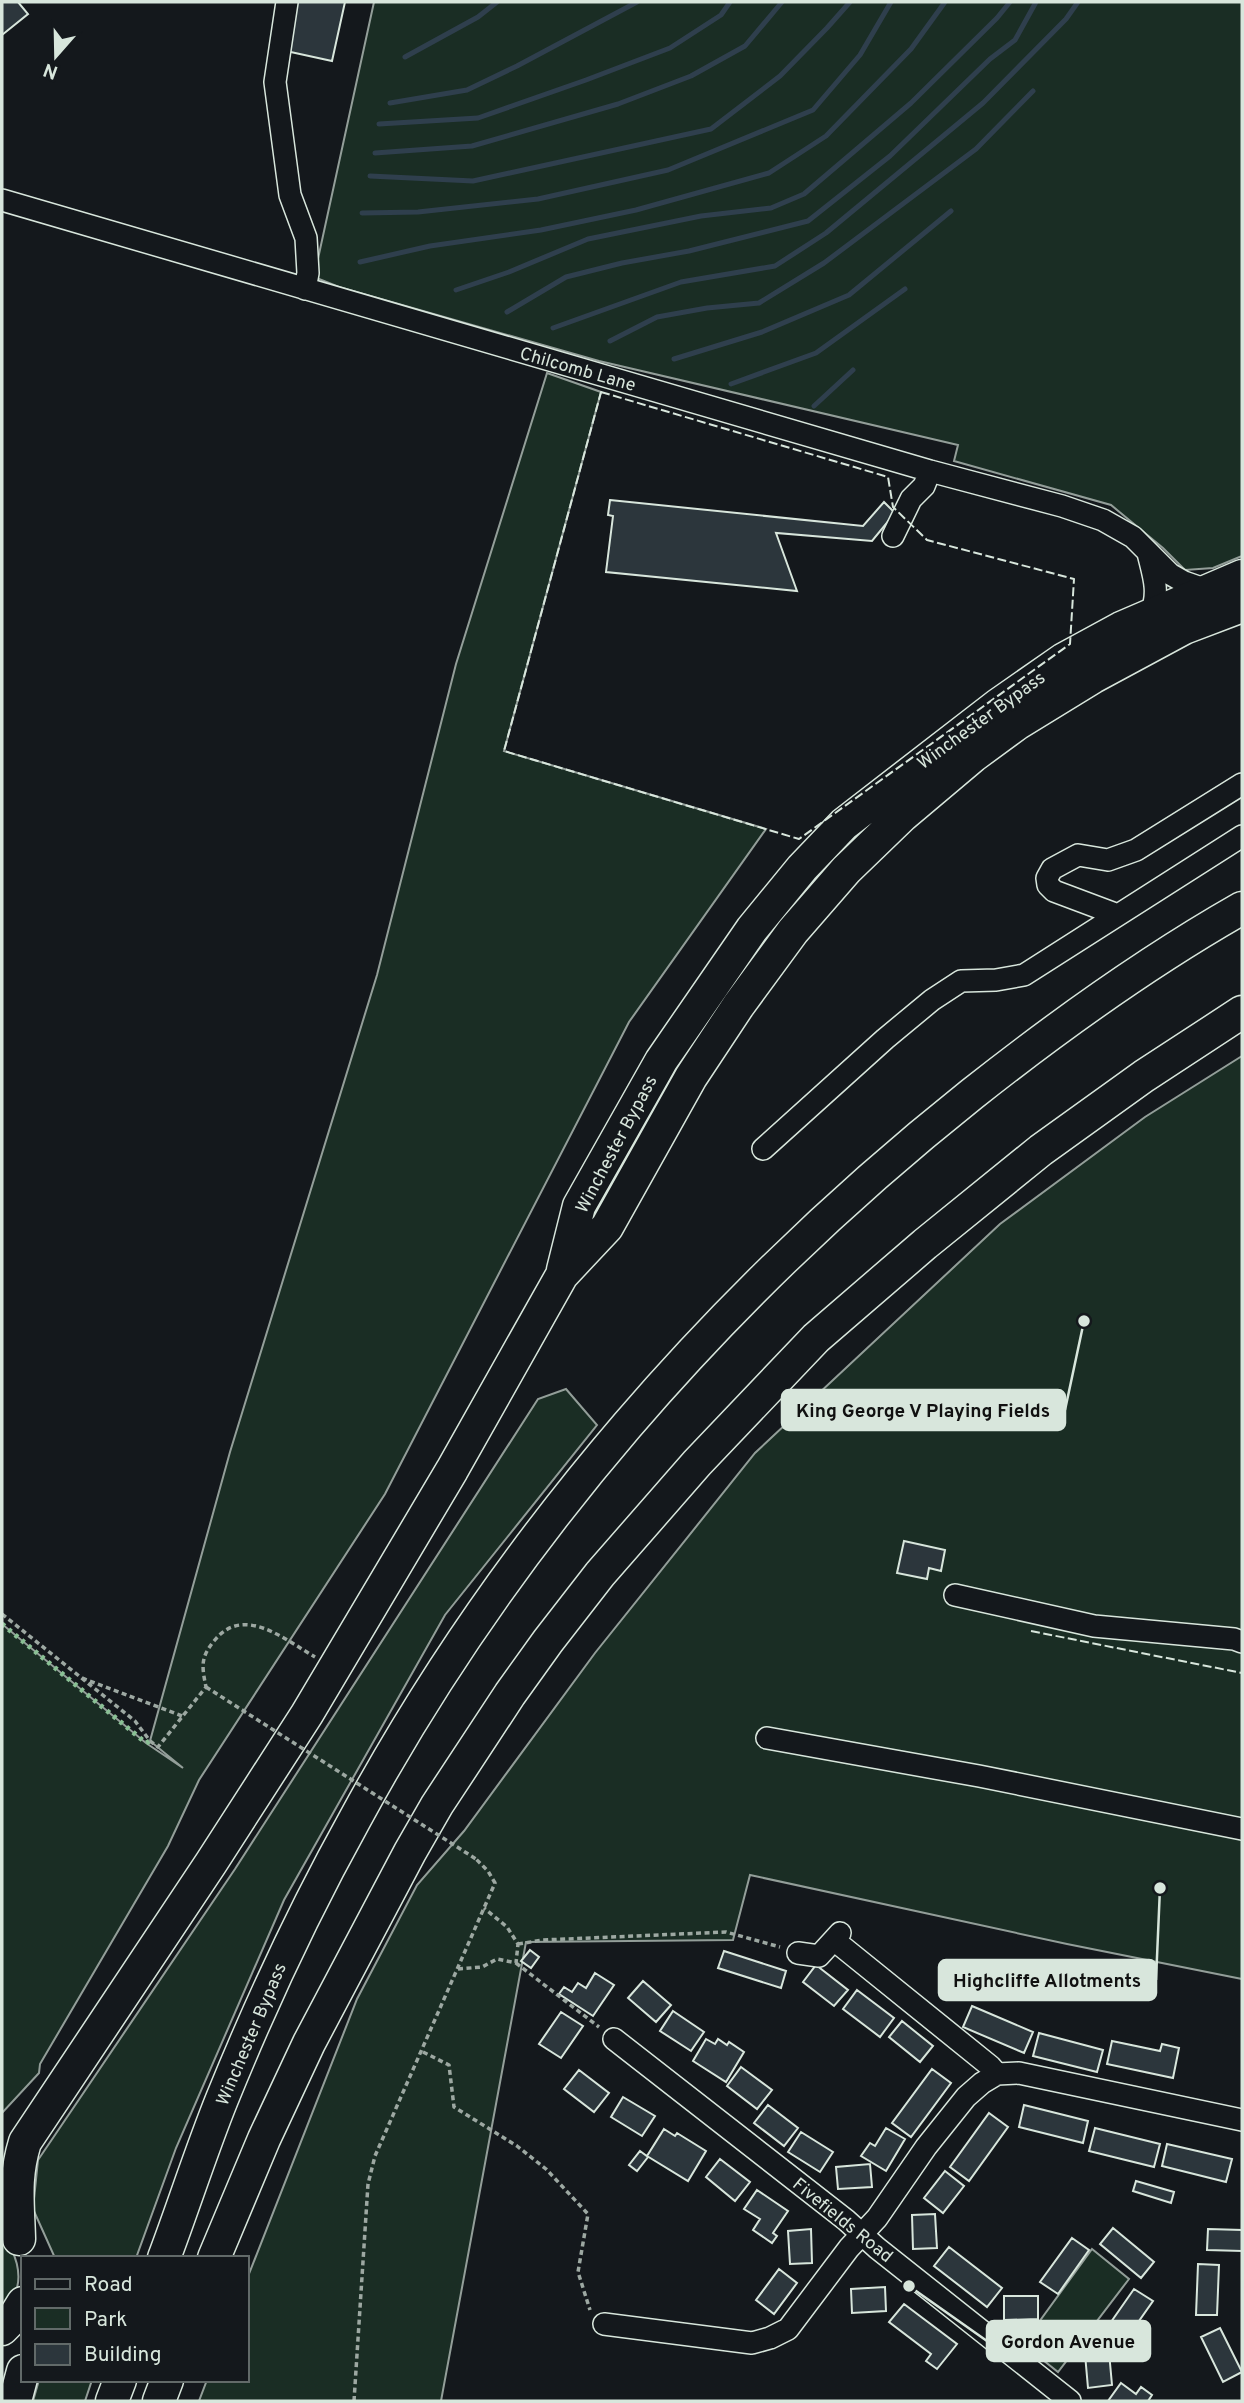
<svg xmlns="http://www.w3.org/2000/svg" width="1244" height="2403" viewBox="0 0 1244 2403" font-family="Overpass,sans-serif">
  <style>
    .green { fill: #1a2d24; stroke: #939e99; stroke-width: 2 }
    .lines { fill: none; stroke-linecap: round; stroke-linejoin: round }
    .stream { stroke: #2f3f4d; stroke-width: 5 }
    .building { fill: #2c363c; stroke: #d8e6dc; stroke-width: 2 }
    .minor-casing { stroke: #d8e6dc; stroke-width: 24 }
    .highway-casing { stroke: #d8e6dc; stroke-width: 35 }
    .path { stroke: #9da8a2; stroke-width: 3.5; stroke-dasharray: 5 3.5; stroke-linecap: butt }
    .minor { stroke: #14181c; stroke-width: 21 }
    .highway { stroke: #14181c; stroke-width: 32 }
    .path-bridge { stroke: #9da8a2; stroke-width: 3.5; stroke-dasharray: 5 3.5; stroke-linecap: butt }
    .hedge { stroke: #8ac095; stroke-width: 5; stroke-dasharray: 3.5 5; stroke-linecap: butt }
    .fence { stroke: #d8e6dc; stroke-width: 2; stroke-dasharray: 9 3.5; stroke-linecap: butt }
    .labels { text-anchor: middle; stroke-width: 5; stroke-linejoin: round; paint-order: stroke }
    .street-label { font-size: 18px; fill: #d8e6dc; stroke: #14181c }
    .leader { fill: none; stroke: #d8e6dc; stroke-width: 2.5 }
    .callout-dot { fill: #d8e6dc; stroke: #14181c; stroke-width: 2.5 }
    .callout { fill: #d8e6dc; stroke: #d8e6dc; stroke-width: 2.5 }
    .callout-label { font-size: 19px; text-anchor: middle; font-weight: bold; fill: #111 }
  </style>
  <rect width="100%" height="100%" fill="#14181c"/>
  <path class="green" d="M374 2H1242V556L1213 568 1185 570 1163 548 1111 505 954 461 958 445 599 361 339 287 314 277Z
    M547 373 601 392 504 751 766 829 629 1022 385 1494 199 1780 168 1846 40 2064 39 2073 2 2113V1624L146 1743 183 1768 150 1741 230 1452 377 975 456 664Z
    M1242 1056V1979L1067 1944 750 1875 733 1940 526 1942 441 2401H199L207 2380H247V2279L357 1999 417 1885 464 1831 595 1653 755 1453 1000 1224 1145 1117Z
    M566 1389 597 1425 445 1615 284 1900 176 2148 136 2258H55L33 2209 38 2160 235 1869 538 1399Z
    M2 2236C16 2251 23 2275 15 2294 12 2301 6 2307 2 2313Z
    M1092 2249 1129 2279 1058 2372 1023 2344Z
    M39 2380H92L85 2401H33Z"/>
  <g class="lines">
    <path class="stream" d="M405 57 478 17 497 2
      M390 103 467 90 517 66 637 2
      M379 124 478 118 586 80 670 48 721 15 730 2
      M375 153 472 146 618 104 691 76 745 46 782 2
      M370 176 473 181 711 129 780 76 827 28 850 2
      M362 213 418 212 538 199 668 170 813 110 860 55 891 2
      M360 262 430 246 541 230 636 210 769 173 826 136 911 49 945 2
      M456 290 509 272 588 239 701 216 771 208 804 194 911 103 997 18 1010 2
      M507 312 566 277 622 263 689 251 808 221 890 156 990 59 1015 40 1036 2
      M553 328 681 282 775 266 826 233 983 103 1066 19 1078 2
      M610 341 657 317 707 308 759 303 824 263 976 149 1033 91
      M674 359 762 332 849 295 951 211
      M731 384 816 353 905 289
      M814 406 853 370"/>
  </g>
  <path class="building" d="M2 2H18L28 14 2 35Z
    M296 2H345L332 61 286 51Z
    M610 500 863 526 884 502 895 513 872 541 776 533 797 591 606 572 613 516 608 515Z
    M904 1541 945 1550 941 1571 929 1568 927 1579 897 1573Z
    M530 1950 539 1957 531 1968 521 1961Z
    M724 1951 786 1971 781 1988 718 1968Z
    M816 1965 848 1990 834 2006 803 1982Z
    M595 1973 614 1985 593 2016 559 1994 564 1987 572 1992 578 1983 586 1988Z
    M643 1981 671 2005 656 2022 628 1998Z
    M857 1990 894 2018 880 2037 843 2009Z
    M972 2006 1033 2032 1024 2053 963 2027Z
    M673 2011 704 2032 691 2051 660 2031Z
    M561 2012 583 2026 561 2058 539 2044Z
    M902 2021 933 2046 920 2062 889 2037Z
    M1039 2033 1103 2050 1097 2072 1033 2056Z
    M706 2039 715 2044 718 2039 727 2045 729 2042 744 2052 726 2082 693 2061Z
    M1112 2041 1160 2051 1162 2044 1179 2048 1173 2078 1107 2064Z
    M741 2067 772 2090 757 2109 727 2086Z
    M932 2069 951 2083 911 2137 892 2123Z
    M579 2070 609 2093 594 2112 564 2089Z
    M623 2097 655 2116 642 2136 611 2117Z
    M768 2105 798 2128 784 2146 754 2123Z
    M1024 2105 1088 2121 1083 2143 1019 2127Z
    M989 2113 1008 2127 969 2181 950 2167Z
    M886 2128 905 2139 886 2171 861 2156 870 2143 875 2146Z
    M1095 2128 1160 2144 1154 2167 1089 2151Z
    M664 2129 675 2136 677 2133 706 2151 688 2181 647 2156Z
    M801 2132 833 2152 820 2172 788 2152Z
    M1167 2144 1232 2159 1226 2182 1162 2166Z
    M640 2151 648 2157 637 2171 629 2165Z
    M720 2159 750 2182 735 2201 706 2177Z
    M870 2164 872 2187 838 2189 836 2167Z
    M945 2171 964 2186 943 2213 924 2198Z
    M1136 2181 1174 2192 1171 2203 1133 2191Z
    M757 2190 788 2211 773 2233 777 2236 772 2243 753 2230 760 2219 744 2209Z
    M935 2214 937 2248 913 2249 912 2215Z
    M1113 2228 1154 2262 1141 2278 1100 2244Z
    M811 2229 812 2263 790 2264 788 2231Z
    M1208 2229 1242 2230V2251L1207 2250Z
    M1072 2238 1089 2250 1058 2294 1040 2282Z
    M949 2247 1002 2288 987 2307 934 2266Z
    M1198 2264 1219 2265 1217 2315H1196Z
    M779 2269 797 2283 774 2314 756 2300Z
    M885 2287 886 2311 852 2313 851 2289Z
    M1134 2289 1153 2301 1122 2345 1104 2332Z
    M1004 2296H1038V2319L1004 2320Z
    M904 2304 957 2344 937 2369 926 2361 931 2354 889 2322Z
    M1220 2328 1242 2372 1223 2382 1201 2337Z
    M1109 2352 1112 2385 1088 2388 1085 2354Z
    M1121 2383 1136 2394 1141 2387 1152 2395 1148 2401H1108Z"/>
  <g class="lines">
    <defs>
      <path id="minor" d="M287 2 275 82 290 195 306 238 308 273 305 289
        M2 200 930 471 1062 506 1103 520 1133 537 1170 574 1184 582 1207 590
        M893 536 911 499 924 486 930 471
        M1148 553C1153 574 1160 592 1151 613
        M1118 915 1054 891 1048 885 1047 878 1052 869 1078 855 1108 860 1136 850 1242 784
        M763 1149 885 1039 932 1000 961 981 996 980 1024 975 1242 836
        M955 1595 1094 1626 1234 1639 1242 1642
        M767 1738 979 1776 1242 1829
        M834 1940 990 2066 997 2074
        M798 1953 819 1956 840 1933
        M614 2039 846 2220 877 2248 1070 2401
        M604 2324 752 2343 770 2338 788 2329 849 2248 877 2218 926 2147 966 2097 982 2083 997 2074 1019 2073 1242 2120"/>
      <path id="highway" d="M563 1270 579 1206 661 1061 752 929 802 868 844 824 998 705 1064 659 1121 628 1242 576
        M19 2239C18 2201 14 2178 25 2142L211 1863 307 1714 452 1470 562 1275 607 1227 691 1077 738 1006 793 931 846 870 903 815 973 756 1018 723 1093 677 1184 628 1242 606
        M164 2258C184 2205 201 2151 222 2099 261 2003 305 1909 355 1819 508 1537 722 1293 972 1094 1058 1026 1147 962 1242 908
        M214 2258 264 2139 309 2043 410 1852 437 1805 510 1694 548 1641 600 1574 697 1463 816 1338 925 1244 1041 1150 1144 1076 1242 1012
        M2 2329 15 2316 23 2303
        M15 2401 23 2371
        M112 2401 120 2380
        M159 2401 167 2380"/>
    </defs>
    <use href="#minor" class="minor-casing"/>
    <use href="#highway" class="highway-casing"/>
    <path class="path" d="M2 1614 135 1721 150 1741 158 1747 206 1687C202 1667 200 1658 214 1641 243 1604 284 1639 315 1657
      M82 1678 182 1716
      M518 1944 543 1940 726 1932 780 1947
      M516 1963 599 2027
      M458 1969 482 1967 497 1959 516 1963 518 1944 507 1927 484 1908
      M423 2052 449 2065 454 2107 517 2146 546 2169 588 2214 578 2272 590 2310
      M354 2401 368 2184 375 2156 495 1883 488 1871 476 1859"/>
    <use href="#minor" class="minor"/>
    <use href="#highway" class="highway"/>
    <path class="path-bridge" d="M206 1687 476 1859"/>
    <path class="hedge" d="M2 1624 146 1743 150 1741"/>
    <path class="fence" d="M601 392 888 477 893 507 927 540 1074 579 1070 644 799 839 504 751Z
      M1031 1631 1242 1673"/>
  </g>
  <g class="labels">
    <g class="street-label">
      <text transform="translate(578 369) rotate(16)" y="6">Chilcomb Lane</text>
      <text transform="translate(981 720) rotate(-36)" y="6">Winchester Bypass</text>
      <text transform="translate(616 1144) rotate(-62)" y="6">Winchester Bypass</text>
      <text transform="translate(251 2034) rotate(-67)" y="6">Winchester Bypass</text>
      <text transform="translate(843 2220) rotate(39)" y="6">Fivefields Road</text>
    </g>
  </g>
  <path class="leader" d="M1084 1321L1065 1410M1160 1888L1156 1980M909 2286L987 2341"/>
  <g class="callout-dot">
    <circle cx="1084" cy="1321" r="7"/>
    <circle cx="1160" cy="1888" r="7"/>
    <circle cx="909" cy="2286" r="7"/>
  </g>
  <g class="callout">
    <rect x="782" y="1390" width="283" height="40" rx="7"/>
    <rect x="939" y="1960" width="217" height="40" rx="7"/>
    <rect x="987" y="2321" width="163" height="40" rx="7"/>
  </g>
  <g class="callout-label">
    <text x="923" y="1417">King George V Playing Fields</text>
    <text x="1047" y="1987">Highcliffe Allotments</text>
    <text x="1068" y="2348">Gordon Avenue</text>
  </g>
  <rect width="1244" height="2403" fill="none" stroke="#d8e6dc" stroke-width="7"/>
  <rect x="21" y="2256" width="228" height="126" fill="#14181c" stroke="#626a69" stroke-width="2"/>
  <rect x="35" y="2279" width="35" height="10" fill="#14181c" stroke="#626a69" stroke-width="2"/>
  <text x="84" y="2291" font-size="21" fill="#d8e6dc">Road</text>
  <rect x="35" y="2308" width="35" height="21" fill="#1a2d24" stroke="#626a69" stroke-width="2"/>
  <text x="84" y="2326" font-size="21" fill="#d8e6dc">Park</text>
  <rect x="35" y="2344" width="35" height="21" fill="#2c363c" stroke="#626a69" stroke-width="2"/>
  <text x="84" y="2361" font-size="21" fill="#d8e6dc">Building</text>
  <g transform="translate(56 56) rotate(200)" stroke="#14181c" stroke-width="5" paint-order="stroke">
  <path d="M0-5L12 26L0 18L-12 26Z" fill="#d8e6dc"/>
  <text y="-10" font-size="19" font-weight="bold" text-anchor="middle" fill="#d8e6dc">N</text>
  </g>
</svg>
